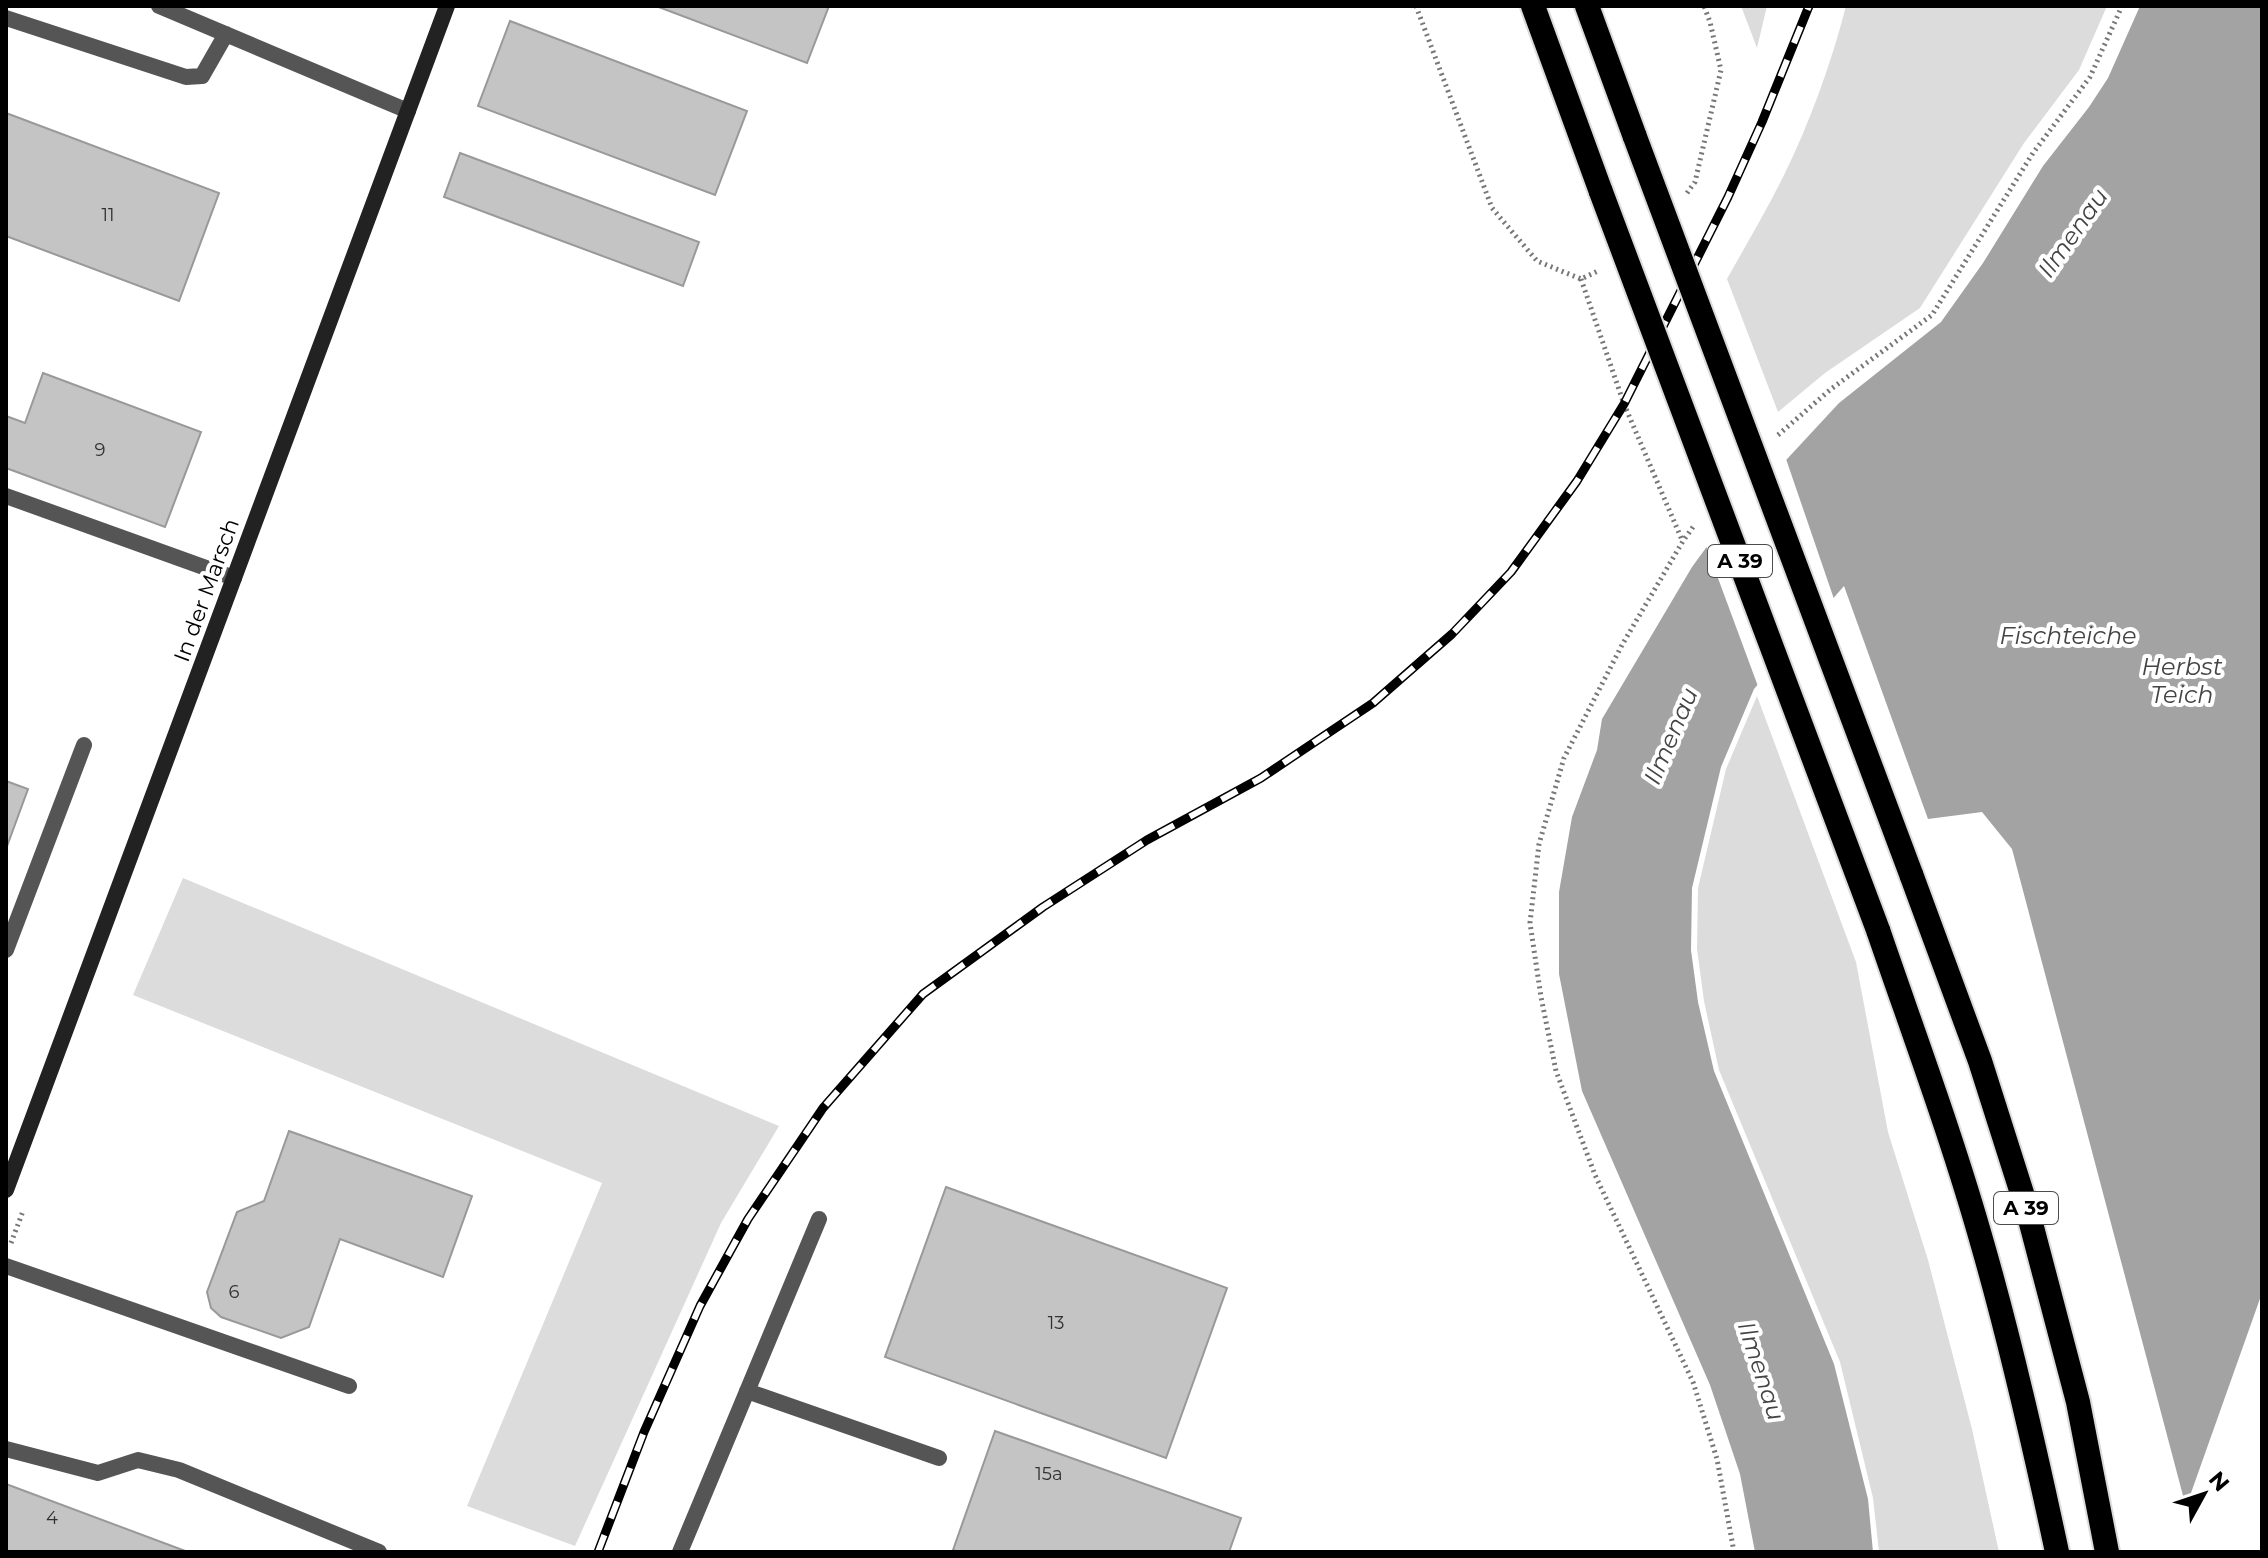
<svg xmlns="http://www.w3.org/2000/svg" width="2268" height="1558" viewBox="0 0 2268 1558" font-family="Montserrat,sans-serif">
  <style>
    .green { fill: #dcdcdc }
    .water { fill: #a3a3a3 }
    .pier { fill: #fff }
    .building { fill: #c4c4c4; stroke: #999; stroke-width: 2 }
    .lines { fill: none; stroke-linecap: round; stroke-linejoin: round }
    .highway-casing { stroke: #dbdbdb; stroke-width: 28 }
    .path { stroke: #777; stroke-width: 5; stroke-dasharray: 2 4; stroke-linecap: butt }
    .lane { stroke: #555; stroke-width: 16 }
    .secondary { stroke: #222; stroke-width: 16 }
    .highway { stroke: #000; stroke-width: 24 }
    .rail-casing { stroke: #000; stroke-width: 9 }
    .rail { stroke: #fff; stroke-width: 6; stroke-dasharray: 18; stroke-linecap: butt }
    .highway-bridge-casing { stroke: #dbdbdb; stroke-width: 28; stroke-linecap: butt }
    .highway-bridge { stroke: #000; stroke-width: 24 }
    .labels { text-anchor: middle; stroke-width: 8; stroke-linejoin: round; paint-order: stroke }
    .number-label { font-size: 18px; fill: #313131 }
    .shield { fill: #fff; stroke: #4c4c4c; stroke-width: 2 }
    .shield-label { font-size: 20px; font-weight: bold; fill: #000 }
    .street-label { font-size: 22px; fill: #000; stroke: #fff }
    .water-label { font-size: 24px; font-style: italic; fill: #444; stroke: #fff }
  </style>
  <rect width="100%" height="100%" fill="#fff"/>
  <path class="green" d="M1741 6H1767L1757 48Z
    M1846 6H2107L2079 70 2024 143 1920 308 1825 373 1778 412 1727 279C1746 245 1766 211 1784 175 1810 122 1831 64 1846 6Z
    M1757 696 1856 962 1888 1132 1928 1260 1972 1429 1999 1552H1879L1873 1498 1840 1362 1719 1070 1704 1001 1697 949 1698 888 1726 769Z
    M183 878 779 1126 721 1223 575 1546 467 1506 602 1183 133 995Z"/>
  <path class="water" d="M2140 6H2262V1293L2186 1507 2012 849 1982 812 1928 819 1844 586 1754 689 1721 767 1692 888 1691 950 1698 1002 1714 1071 1834 1364 1868 1499 1873 1552H1755L1740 1474 1710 1385 1582 1091 1559 974V892L1572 817 1597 750 1602 719 1692 567 1711 541 1839 403 1941 322 1983 263 2043 166 2089 107 2108 78Z"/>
  <path class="pier" d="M1785 456 1835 602 1759 689 1705 543Z"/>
  <path class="building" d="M656 6H829L807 63Z
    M510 21 747 111 715 195 478 106Z
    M6 113 219 193 179 301 6 236Z
    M460 153 699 242 683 286 444 197Z
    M43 373 201 432 165 527 6 468V416L25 423Z
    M6 781 28 789 6 849Z
    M289 1131 472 1196 443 1277 340 1239 309 1327 281 1338 221 1317 211 1308 207 1292 237 1212 264 1201Z
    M946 1187 1227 1288 1166 1458 885 1357Z
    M995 1431 1241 1518 1229 1552H960L953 1550Z
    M6 1484 188 1552H6Z"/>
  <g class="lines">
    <defs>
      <path id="highway" d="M1533 6 1601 192
        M1587 6 1635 137
        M1911 874 1980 1061 2028 1212 2078 1402 2107 1552
        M1878 930C1914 1035 1953 1139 1983 1246 2012 1347 2035 1449 2057 1552"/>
    </defs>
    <use href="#highway" class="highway-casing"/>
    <path class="path" d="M1416 6 1492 208 1537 261 1581 279 1598 271
      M1687 193 1695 182 1721 70 1710 22 1704 6
      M1581 279 1624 404 1682 540
      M1778 435 1831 389 1932 315 2033 153 2090 77 2122 6
      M1693 527 1683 541 1622 645 1564 758 1539 844 1530 923 1541 997 1556 1071 1595 1175 1693 1382 1717 1459 1734 1552
      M11 1243 23 1211"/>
    <path class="lane" d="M159 6 408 111
      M6 18 186 77 202 76 226 34
      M6 496 234 578
      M6 950 84 745
      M6 1266 349 1386
      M747 1391 939 1458
      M6 1449 98 1473 138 1460 179 1470 379 1552
      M680 1552 819 1219"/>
    <path class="secondary" d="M6 1190 447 6"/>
    <use href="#highway" class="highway"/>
    <defs>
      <path id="rail" d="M598 1552 644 1432 700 1306 748 1219 823 1108 923 994 1043 907 1147 840 1261 778 1373 703 1452 634 1511 572 1577 481 1624 404 1728 197 1762 122 1809 6"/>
    </defs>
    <use href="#rail" class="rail-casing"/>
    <use href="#rail" class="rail"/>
    <defs>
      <path id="highway-bridge" d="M1635 137 1911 874
        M1601 192 1878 930"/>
    </defs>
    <use href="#highway-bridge" class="highway-bridge-casing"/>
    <use href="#highway-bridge" class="highway-bridge"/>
  </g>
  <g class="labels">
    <g class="number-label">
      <text x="108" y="221">11</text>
      <text x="100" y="456">9</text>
      <text x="234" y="1298">6</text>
      <text x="1056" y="1329">13</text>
      <text x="1049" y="1480">15a</text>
      <text x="52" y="1524">4</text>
    </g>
    <g class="shield">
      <rect x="1708" y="545" width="64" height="32" rx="6"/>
      <rect x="1994" y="1192" width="64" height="32" rx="6"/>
    </g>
    <g class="shield-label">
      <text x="1740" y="568">A 39</text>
      <text x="2026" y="1215">A 39</text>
    </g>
    <g class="street-label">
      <text transform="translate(206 590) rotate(-70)" y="8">In der Marsch</text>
    </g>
    <g class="water-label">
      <text transform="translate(2073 233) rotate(-55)" y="8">Ilmenau</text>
      <text x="2068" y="644">Fischteiche</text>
      <text x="2182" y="675">Herbst<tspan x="2182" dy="28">Teich</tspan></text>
      <text transform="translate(1671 736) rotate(-67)" y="8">Ilmenau</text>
      <text transform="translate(1761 1371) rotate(72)" y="8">Ilmenau</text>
    </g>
  </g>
  <rect width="2268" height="1558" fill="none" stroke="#000000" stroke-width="16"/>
  <g transform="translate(2204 1494) rotate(50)" stroke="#ffffff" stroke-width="6" paint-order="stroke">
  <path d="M0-6L14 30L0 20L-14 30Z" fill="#000000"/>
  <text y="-12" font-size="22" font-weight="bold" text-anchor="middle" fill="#000000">N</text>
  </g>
</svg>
